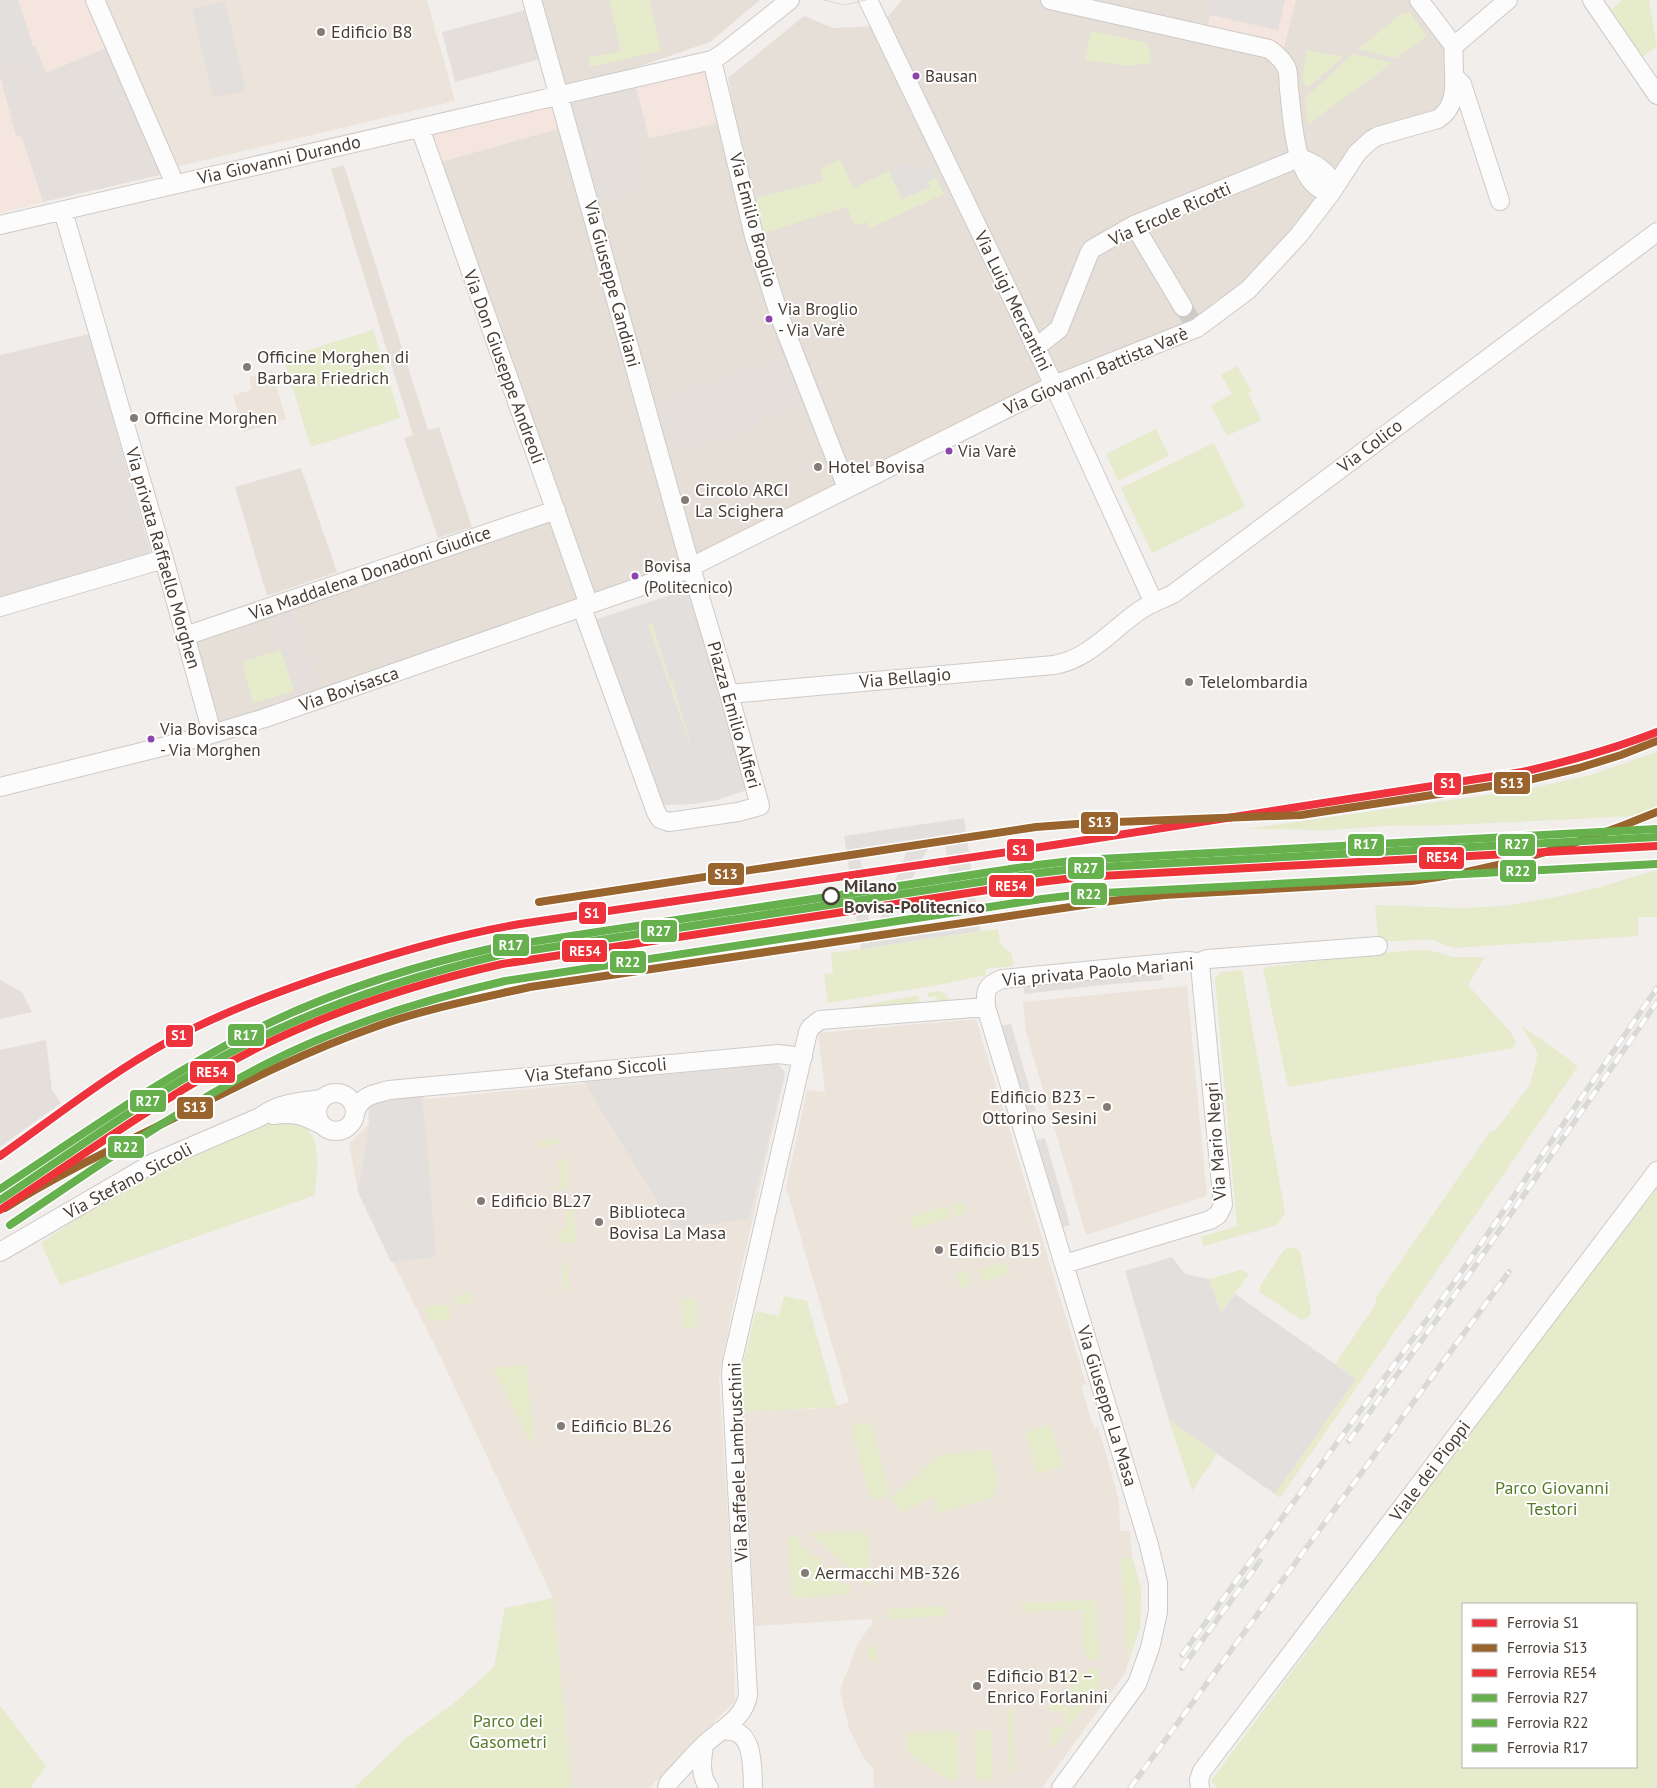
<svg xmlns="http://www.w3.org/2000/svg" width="1657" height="1788" viewBox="0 0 1657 1788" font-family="'PT Sans',sans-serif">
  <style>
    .residential { fill: #e5dfd8 }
    .commercial { fill: #f4e6de }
    .industrial { fill: #e5dfdc }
    .education { fill: #ece3da }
    .green { fill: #e5ebcb; fill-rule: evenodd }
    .parking { fill: #e3dfdc; fill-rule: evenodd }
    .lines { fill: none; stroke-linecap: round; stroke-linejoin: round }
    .minor-tunnel { stroke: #cfcbc7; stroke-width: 18; stroke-dasharray: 18 9; stroke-linecap: butt }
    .minor-casing { stroke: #cecac7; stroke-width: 20 }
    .minor { stroke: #fdfcfc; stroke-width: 18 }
    .tram { stroke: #d9d9d8; stroke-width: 1 }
    .rail-casing { stroke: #d9d9d8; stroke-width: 5.5 }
    .rail { stroke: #fff; stroke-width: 4; stroke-dasharray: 11; stroke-linecap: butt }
    .rail-1-casing { stroke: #fff; stroke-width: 11 }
    .rail-2-casing { stroke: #fff; stroke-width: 11 }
    .rail-3-casing { stroke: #fff; stroke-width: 11 }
    .rail-4-casing { stroke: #fff; stroke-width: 11 }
    .rail-5-casing { stroke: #fff; stroke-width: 11 }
    .rail-6-casing { stroke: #fff; stroke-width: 11 }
    .rail-1 { stroke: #ee333e; stroke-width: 8 }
    .rail-2 { stroke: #99642e; stroke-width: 8 }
    .rail-3 { stroke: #ee3338; stroke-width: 8 }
    .rail-4 { stroke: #66b04e; stroke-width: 8 }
    .rail-5 { stroke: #66b04e; stroke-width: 8 }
    .rail-6 { stroke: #66b04e; stroke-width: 8 }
    .poi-dot { fill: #837c75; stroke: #fff; stroke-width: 2 }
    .bus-dot { fill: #8e44ad; stroke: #fff; stroke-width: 2 }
    .stop-dot { fill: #fff; stroke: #483e36; stroke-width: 2.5 }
    .labels { text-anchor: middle; stroke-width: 4; stroke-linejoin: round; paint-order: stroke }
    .bus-label { font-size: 17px; fill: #483e36; stroke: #fff; text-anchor: start }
    .poi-label { font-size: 18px; fill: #483e36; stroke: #fff; text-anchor: start }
    .street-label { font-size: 18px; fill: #483e36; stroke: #fff }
    .stop-label { font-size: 18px; font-weight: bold; fill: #483e36; stroke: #fff; text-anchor: start }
    .park-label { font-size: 18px; fill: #587b28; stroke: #fff }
    .line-badge { stroke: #fff; stroke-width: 2 }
    .badge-label { font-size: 14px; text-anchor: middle; font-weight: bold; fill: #fff }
  </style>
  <rect width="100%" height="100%" fill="#f1eeeb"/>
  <path class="residential" d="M533 0H760L710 42 559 94Z
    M902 0H1412L1447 37 1451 105 1378 136 1312 217 1197 327 590 605 433 164 567 126 660 454 760 426 758 416 813 403 646 404 590 205 644 188 632 141 726 122 755 235 728 78 804 16 833 28 880 26Z
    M344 165 428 430 439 427 472 527 438 538 404 438 413 435 331 169Z
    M301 468 337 572 267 596 235 487Z
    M555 511 589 605 323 697 289 601Z
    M266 609 299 705 213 733 185 636Z"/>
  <path class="commercial" d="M0 0H93L113 45 46 73 38 55 0 70Z
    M1213 0H1296L1284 48 1279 53 1206 34Z
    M712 66 726 122 649 138 634 78Z
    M0 76 16 135 21 134 43 202 0 213Z
    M559 96 567 126 433 164 421 128Z"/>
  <path class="industrial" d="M534 8 548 57 455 82 442 32Z
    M113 45 169 173 43 202 21 135 16 136 0 76V70L39 55 46 73Z
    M634 78 649 138 633 142 644 188 590 205 559 95Z
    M89 334 151 554 0 598V355Z
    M794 354 814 403 758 416 761 426 660 454 646 404Z
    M289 601 323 697 299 705 266 609Z
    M0 980 22 992 32 1012 0 1019Z
    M46 1040 52 1090 61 1103 0 1147V1050Z"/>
  <path class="education" d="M104 0H427L455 101 175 167Z
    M272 370 286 419 243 432 233 395 252 390 249 377Z
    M1187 986 1207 1196 1086 1235 1026 1032 1023 1002Z
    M976 1019 1077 1354 1086 1384 1081 1386 1090 1417 1094 1428 1098 1427 1116 1489 1119 1503 1120 1531H1130L1132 1557 1141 1589 1140 1627 1125 1673 1042 1788H874L873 1769 862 1755 849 1728 840 1690 857 1645 873 1622 870 1619 755 1626 743 1412 829 1408 849 1402 786 1187 807 1090 825 1092 818 1033Z
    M778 1064 785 1072 784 1080 734 1301 719 1376 732 1583 735 1701 649 1788H572L553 1598 442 1360 358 1192 349 1144 369 1124 368 1100 422 1096 427 1099Z"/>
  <path class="green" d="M609 0H649L661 51 590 67 588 58 621 51Z
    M1622 0H1649L1657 46 1642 57 1611 10Z
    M1403 13H1410L1427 36 1396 58 1358 49Z
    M1091 31 1148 43 1151 63 1129 66 1085 60Z
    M1307 50 1343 57 1309 87 1302 82Z
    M1353 54 1393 63 1308 124 1305 98Z
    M840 159 853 188 889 171 902 199 930 186 928 182 936 178 944 194 870 228 867 222 854 226 847 207 764 233 756 198 823 181 820 169Z
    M373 330 400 418 311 447 283 358Z
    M1237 366 1252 391 1248 393 1261 420 1227 436 1211 405 1232 394 1221 375Z
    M1156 429 1169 456 1118 481 1106 454Z
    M1214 443 1245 507 1152 553 1121 488Z
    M652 623 670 681H672L699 769 648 624Z
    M280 650 294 691 253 703 242 662Z
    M1657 752V815L1450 825 1384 826 1331 830 1246 829 1523 790 1591 775Z
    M1657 870V917H1638L1639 936 1454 948 1433 940H1414L1379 942 1375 905 1462 908 1503 906 1556 897 1597 888Z
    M998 929 1000 944 1012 954 1013 966 985 969 986 975 938 985 828 1003 824 974 833 973 831 953Z
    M1418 950 1432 951 1453 957H1485L1468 985 1511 1033 1516 1042 1513 1048 1288 1087 1263 968 1380 953Z
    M1242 970 1285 1213 1277 1225 1203 1246 1201 1237 1237 1226 1215 978 1221 972Z
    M939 991 946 995 953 1005 929 1006V1003L936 1001 935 996 928 997V993Z
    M918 995 920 1007 860 1012V1006Z
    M1521 1025 1578 1066 1280 1498 1275 1494 1356 1379 1335 1364 1376 1304V1297L1490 1132 1497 1129 1530 1085 1538 1053Z
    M266 1122C278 1126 287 1121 297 1124 325 1133 316 1173 315 1195L60 1285 41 1243 87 1212 149 1174Z
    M560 1139V1142L540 1148V1141Z
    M562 1159 567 1160 568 1168 566 1189 551 1190 550 1188 560 1187 558 1160Z
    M1657 1188V1788H1217L1211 1781 1480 1418ZM1463 1604H1636V1767H1463Z
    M963 1202 966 1213 955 1216 951 1205Z
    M947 1206 950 1218 913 1229 910 1217Z
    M573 1210 576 1241 559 1243 558 1230 567 1229 566 1211Z
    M1289 1247 1296 1249 1300 1252 1311 1312 1308 1318 1301 1320 1260 1292V1286L1284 1250Z
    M567 1262 569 1289 558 1290 559 1288 563 1287V1263Z
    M1005 1262 1009 1274 982 1282 978 1270Z
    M966 1270 971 1285 961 1288 956 1273Z
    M1241 1270 1249 1274 1221 1313 1209 1279Z
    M471 1292 472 1303 454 1305V1297H462V1293Z
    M784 1296 807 1301 837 1407 743 1412 741 1372 756 1311 779 1316Z
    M696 1298 697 1327 683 1328 681 1299Z
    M449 1304 450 1319 429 1322 424 1307Z
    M526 1365 534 1442H530L493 1368Z
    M1169 1420 1217 1454 1192 1491Z
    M871 1423 890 1497 870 1499 851 1424Z
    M1050 1425 1063 1466 1037 1474 1025 1432Z
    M990 1449 999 1482 994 1490 996 1497 937 1513 933 1497 900 1513 891 1498 938 1456Z
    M867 1531 872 1589 809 1533Z
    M788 1537H799L800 1548H810L811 1557H820L821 1567 831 1566V1576L841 1575 842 1585H850L851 1594 792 1598Z
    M1132 1557 1141 1589 1140 1627 1128 1662 1121 1558Z
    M553 1598 572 1788H354L406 1738 453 1704 494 1667 505 1608Z
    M1095 1600 1099 1660H1089L1088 1656H1085L1083 1610 1022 1612V1603Z
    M946 1606V1616L889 1619 888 1609Z
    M876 1642 877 1664 865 1653Z
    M1089 1668H1099L1100 1683 1071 1725H1065V1711H1050L1049 1701 1066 1700 1067 1708H1074V1696H1069V1673H1088Z
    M0 1705 46 1766 30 1788H0Z
    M1007 1708 1012 1709 1014 1773H1010Z
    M1050 1727H1068L1055 1746H1050Z
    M974 1730H991L993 1779 976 1780Z
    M957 1731 958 1780H949L907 1752 906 1733Z"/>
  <path class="parking" d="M0 0H18L33 46H35L39 55 0 70Z
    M1213 0H1285L1278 30 1210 15Z
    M225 1 246 91 213 98 192 9Z
    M908 162 913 171 929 164 936 178 928 182 930 187 902 199 889 171Z
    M680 592 692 595 747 787V790L717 800 693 804 661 805 597 626V619ZM652 623 670 681H672L694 755 648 624Z
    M964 818 980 931 861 949 844 836ZM944 837 956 920 886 930 933 838ZM911 841 887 901 877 927 869 923 860 856 866 848Z
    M1162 973 1163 980 1113 984 1024 994V985L1113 974Z
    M1011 1024 1036 1111 1026 1113 1001 1026Z
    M778 1064 785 1072 749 1219 674 1229 584 1082Z
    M422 1096 428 1154 436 1257 391 1262 358 1192 369 1124 368 1100Z
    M1045 1138 1070 1225 1060 1228 1034 1141Z
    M1172 1257 1185 1274 1209 1279 1221 1313 1235 1294 1356 1379 1275 1494 1169 1420 1125 1271Z"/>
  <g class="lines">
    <path class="minor-tunnel" d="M1183 307 1192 321"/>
    <defs>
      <path id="minor" d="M95 0 175 184
        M532 0 687 554 729 694 760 806 738 812 669 822 660 819 656 812 582 608
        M868 0 1054 385 1154 603
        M1050 0 1269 49C1276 54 1284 61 1287 69 1289 75 1288 83 1289 89 1293 119 1293 186 1331 193
        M1592 0 1657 95
        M1454 46 1508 0
        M712 60 754 236 780 317 847 488
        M1454 76 1462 84 1500 201
        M420 128 589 605
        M1299 158C1309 160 1322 168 1328 176 1332 180 1331 187 1331 193
        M63 211 164 559 212 733
        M0 225 712 60 722 54 790 0
        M1134 225 1183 307
        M1034 345 1044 341 1059 329 1089 254 1092 249 1134 225 1299 158
        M0 607 164 559
        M185 636 556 510
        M729 694 1054 665C1090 659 1113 628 1142 609 1151 603 1163 599 1173 594L1657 232
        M0 787 202 737 265 718 679 573 1054 385 1197 328 1248 290 1299 235 1331 193 1357 153 1371 140 1378 136 1438 119C1463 103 1451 70 1454 46L1419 0
        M1200 965 1204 960 1208 959 1378 946
        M317 1112a19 19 0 1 1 38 0a19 19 0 1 1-38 0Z
        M355 1113C361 1095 372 1095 389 1090L778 1054 803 1057
        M273 1115C294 1112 302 1115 320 1124
        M0 1252 153 1163 260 1117C279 1103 299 1102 321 1099
        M1064 1264 1210 1220 1218 1215 1223 1205 1200 965
        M720 1731C755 1725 752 1765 753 1788
        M704 1745C702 1760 699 1775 709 1788
        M667 1788 669 1782C681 1770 692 1756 705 1744 721 1729 744 1719 748 1695L731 1374 732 1363 808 1032 811 1027 820 1020 986 1007
        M1061 1788 1137 1684 1150 1648 1158 1612V1583L1149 1545 986 1007C985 991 986 985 1002 979L1188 961 1197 962 1200 965
        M1200 1788 1199 1780 1202 1771 1657 1171"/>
    </defs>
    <use href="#minor" class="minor-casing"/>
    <use href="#minor" class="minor"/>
    <path class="tram" d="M824 0 845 5 866 0"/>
    <defs>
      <path id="rail" d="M1349 1441 1464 1282 1657 1002
        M1182 1655 1458 1277 1657 988
        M1182 1668 1260 1561
        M1130 1788 1509 1272"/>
    </defs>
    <use href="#rail" class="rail-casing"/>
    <use href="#rail" class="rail"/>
    <defs>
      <path id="rail-1" d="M0 1156C55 1117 109 1074 169 1041 220 1013 275 993 330 974 392 954 455 935 520 924L1028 849 1522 772C1570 761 1611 750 1657 732"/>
      <path id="rail-2" d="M539 902 1036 827 1090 823 1301 815 1524 781 1579 768 1621 755 1657 741
        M5 1208C54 1177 106 1152 158 1126 228 1091 298 1054 372 1028 423 1009 477 999 530 987L1111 901 1164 895 1412 881C1497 870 1578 845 1657 812"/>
      <path id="rail-3" d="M0 1210C85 1154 168 1093 259 1047 337 1009 418 983 502 964L1040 882 1082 877 1657 846"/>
      <path id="rail-4" d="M0 1200C84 1144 166 1083 257 1039 335 1001 416 975 500 955L1039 873 1081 868 1657 837"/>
      <path id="rail-5" d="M10 1225C94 1169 176 1110 266 1064 342 1025 423 1000 505 981L1042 899 1084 894 1657 864"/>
      <path id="rail-6" d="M0 1189C82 1135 163 1077 251 1032 329 992 413 966 498 947L1037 865 1080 860 1656 829"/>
    </defs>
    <use href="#rail-1" class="rail-1-casing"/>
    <use href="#rail-2" class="rail-2-casing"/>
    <use href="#rail-3" class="rail-3-casing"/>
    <use href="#rail-4" class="rail-4-casing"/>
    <use href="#rail-5" class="rail-5-casing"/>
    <use href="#rail-6" class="rail-6-casing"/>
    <use href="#rail-1" class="rail-1"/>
    <use href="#rail-2" class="rail-2"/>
    <use href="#rail-3" class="rail-3"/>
    <use href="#rail-4" class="rail-4"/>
    <use href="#rail-5" class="rail-5"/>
    <use href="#rail-6" class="rail-6"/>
  </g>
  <g class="poi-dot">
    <circle cx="321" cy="32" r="5"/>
    <circle cx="247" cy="367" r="5"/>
    <circle cx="134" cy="418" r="5"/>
    <circle cx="818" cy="467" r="5"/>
    <circle cx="685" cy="500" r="5"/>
    <circle cx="1189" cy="682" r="5"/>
    <circle cx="1107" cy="1107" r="5"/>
    <circle cx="481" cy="1201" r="5"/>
    <circle cx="599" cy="1222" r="5"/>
    <circle cx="939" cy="1250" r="5"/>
    <circle cx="561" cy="1426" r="5"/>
    <circle cx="805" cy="1573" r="5"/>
    <circle cx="977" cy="1686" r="5"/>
  </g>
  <g class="bus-dot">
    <circle cx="916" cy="76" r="4.5"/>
    <circle cx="769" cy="319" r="4.5"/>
    <circle cx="949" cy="451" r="4.5"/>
    <circle cx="635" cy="576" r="4.5"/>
    <circle cx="151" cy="739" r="4.5"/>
  </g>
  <circle class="stop-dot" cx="831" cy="896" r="8"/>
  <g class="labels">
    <g class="bus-label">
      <text x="925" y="82">Bausan</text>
      <text x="778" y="315">Via Broglio<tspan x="778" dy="21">- Via Varè</tspan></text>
      <text x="958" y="457">Via Varè</text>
      <text x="644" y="572">Bovisa<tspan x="644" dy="21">(Politecnico)</tspan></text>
      <text x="160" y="735">Via Bovisasca<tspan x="160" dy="21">- Via Morghen</tspan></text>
    </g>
    <g class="poi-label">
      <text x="331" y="38">Edificio B8</text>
      <text x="257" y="363">Officine Morghen di<tspan x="257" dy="21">Barbara Friedrich</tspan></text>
      <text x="144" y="424">Officine Morghen</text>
      <text x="828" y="473">Hotel Bovisa</text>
      <text x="695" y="496">Circolo ARCI<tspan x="695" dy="21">La Scighera</tspan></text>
      <text x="1199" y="688">Telelombardia</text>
      <text x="1097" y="1103" text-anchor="end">Edificio B23 –<tspan x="1097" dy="21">Ottorino Sesini</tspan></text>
      <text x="491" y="1207">Edificio BL27</text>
      <text x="609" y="1218">Biblioteca<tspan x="609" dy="21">Bovisa La Masa</tspan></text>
      <text x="949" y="1256">Edificio B15</text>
      <text x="571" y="1432">Edificio BL26</text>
      <text x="815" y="1579">Aermacchi MB-326</text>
      <text x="987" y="1682">Edificio B12 –<tspan x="987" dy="21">Enrico Forlanini</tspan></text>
    </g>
    <g class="street-label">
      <text transform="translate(279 160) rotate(-13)" y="6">Via Giovanni Durando</text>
      <text transform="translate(1170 214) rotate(-24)" y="6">Via Ercole Ricotti</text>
      <text transform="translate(753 220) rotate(75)" y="6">Via Emilio Broglio</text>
      <text transform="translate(612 284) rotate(75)" y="6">Via Giuseppe Candiani</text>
      <text transform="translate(1013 301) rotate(64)" y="6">Via Luigi Mercantini</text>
      <text transform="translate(504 367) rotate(70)" y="6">Via Don Giuseppe Andreoli</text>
      <text transform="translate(1096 371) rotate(-23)" y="6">Via Giovanni Battista Varè</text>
      <text transform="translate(1370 446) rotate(-37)" y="6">Via Colico</text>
      <text transform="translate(163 558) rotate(74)" y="6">Via privata Raffaello Morghen</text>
      <text transform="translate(370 573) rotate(-19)" y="6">Via Maddalena Donadoni Giudice</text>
      <text transform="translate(905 678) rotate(-5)" y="6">Via Bellagio</text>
      <text transform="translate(349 689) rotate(-19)" y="6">Via Bovisasca</text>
      <text transform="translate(734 715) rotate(74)" y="6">Piazza Emilio Alfieri</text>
      <text transform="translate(1098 972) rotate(-5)" y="6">Via privata Paolo Mariani</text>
      <text transform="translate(596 1070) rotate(-5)" y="6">Via Stefano Siccoli</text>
      <text transform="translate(1216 1141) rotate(-94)" y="6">Via Mario Negri</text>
      <text transform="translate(128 1181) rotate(-28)" y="6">Via Stefano Siccoli</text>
      <text transform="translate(1107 1406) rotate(73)" y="6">Via Giuseppe La Masa</text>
      <text transform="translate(738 1462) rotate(-92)" y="6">Via Raffaele Lambruschini</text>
      <text transform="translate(1430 1471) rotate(-53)" y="6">Viale dei Pioppi</text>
    </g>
    <g class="stop-label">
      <text x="844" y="892">Milano<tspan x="844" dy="21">Bovisa-Politecnico</tspan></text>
    </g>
    <g class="park-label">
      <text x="1552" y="1494">Parco Giovanni<tspan x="1552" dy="21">Testori</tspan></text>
      <text x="508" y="1727">Parco dei<tspan x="508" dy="21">Gasometri</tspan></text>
    </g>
  </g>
  <g class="line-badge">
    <rect x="1493" y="771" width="38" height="24" rx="5" fill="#99642e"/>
    <rect x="1433" y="772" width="29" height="24" rx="5" fill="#ee333e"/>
    <rect x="1080" y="811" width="39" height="24" rx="5" fill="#99642e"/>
    <rect x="1497" y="833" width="39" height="24" rx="5" fill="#66b04e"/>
    <rect x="1347" y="833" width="38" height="24" rx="5" fill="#66b04e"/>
    <rect x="1006" y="838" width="29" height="24" rx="5" fill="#ee333e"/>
    <rect x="1418" y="846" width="47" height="24" rx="5" fill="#ee3338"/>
    <rect x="1067" y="856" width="38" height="24" rx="5" fill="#66b04e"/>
    <rect x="1499" y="859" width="38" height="24" rx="5" fill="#66b04e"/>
    <rect x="707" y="862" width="38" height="24" rx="5" fill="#99642e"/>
    <rect x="988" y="874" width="47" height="24" rx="5" fill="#ee3338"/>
    <rect x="1070" y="882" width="38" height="24" rx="5" fill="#66b04e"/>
    <rect x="578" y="901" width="29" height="24" rx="5" fill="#ee333e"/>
    <rect x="640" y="919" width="38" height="24" rx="5" fill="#66b04e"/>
    <rect x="492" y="933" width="38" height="24" rx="5" fill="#66b04e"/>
    <rect x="561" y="939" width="47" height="24" rx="5" fill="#ee3338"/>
    <rect x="609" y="950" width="38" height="24" rx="5" fill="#66b04e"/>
    <rect x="227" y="1023" width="38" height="24" rx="5" fill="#66b04e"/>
    <rect x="165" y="1024" width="29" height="24" rx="5" fill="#ee333e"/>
    <rect x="189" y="1060" width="47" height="24" rx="5" fill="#ee3338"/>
    <rect x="129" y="1089" width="38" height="24" rx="5" fill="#66b04e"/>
    <rect x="176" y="1096" width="38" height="24" rx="5" fill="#99642e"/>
    <rect x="107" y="1135" width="38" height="24" rx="5" fill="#66b04e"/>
  </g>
  <g class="badge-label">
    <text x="1512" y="788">S13</text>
    <text x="1448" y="788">S1</text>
    <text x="1100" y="827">S13</text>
    <text x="1517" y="849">R27</text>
    <text x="1366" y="849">R17</text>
    <text x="1020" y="855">S1</text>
    <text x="1442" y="862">RE54</text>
    <text x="1086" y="873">R27</text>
    <text x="1518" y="876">R22</text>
    <text x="726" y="879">S13</text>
    <text x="1011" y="891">RE54</text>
    <text x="1089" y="899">R22</text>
    <text x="592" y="918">S1</text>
    <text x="659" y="936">R27</text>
    <text x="511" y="950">R17</text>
    <text x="585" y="956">RE54</text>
    <text x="628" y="967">R22</text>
    <text x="246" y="1040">R17</text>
    <text x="179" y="1040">S1</text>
    <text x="212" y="1077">RE54</text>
    <text x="148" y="1106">R27</text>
    <text x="195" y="1112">S13</text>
    <text x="126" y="1152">R22</text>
  </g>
  <rect x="1462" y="1603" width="175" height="165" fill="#ffffff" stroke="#b6b2af"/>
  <rect x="1472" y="1619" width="25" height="8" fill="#ee333e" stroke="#b6b2af"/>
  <text x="1507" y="1628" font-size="15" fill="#483e36">Ferrovia S1</text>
  <rect x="1472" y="1644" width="25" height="8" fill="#99642e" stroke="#b6b2af"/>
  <text x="1507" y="1653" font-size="15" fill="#483e36">Ferrovia S13</text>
  <rect x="1472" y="1669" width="25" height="8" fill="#ee3338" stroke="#b6b2af"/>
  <text x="1507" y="1678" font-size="15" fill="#483e36">Ferrovia RE54</text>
  <rect x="1472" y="1694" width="25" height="8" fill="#66b04e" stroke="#b6b2af"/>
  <text x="1507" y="1703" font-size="15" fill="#483e36">Ferrovia R27</text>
  <rect x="1472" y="1719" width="25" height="8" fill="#66b04e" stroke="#b6b2af"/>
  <text x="1507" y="1728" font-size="15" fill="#483e36">Ferrovia R22</text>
  <rect x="1472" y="1744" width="25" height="8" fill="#66b04e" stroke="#b6b2af"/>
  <text x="1507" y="1753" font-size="15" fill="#483e36">Ferrovia R17</text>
</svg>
